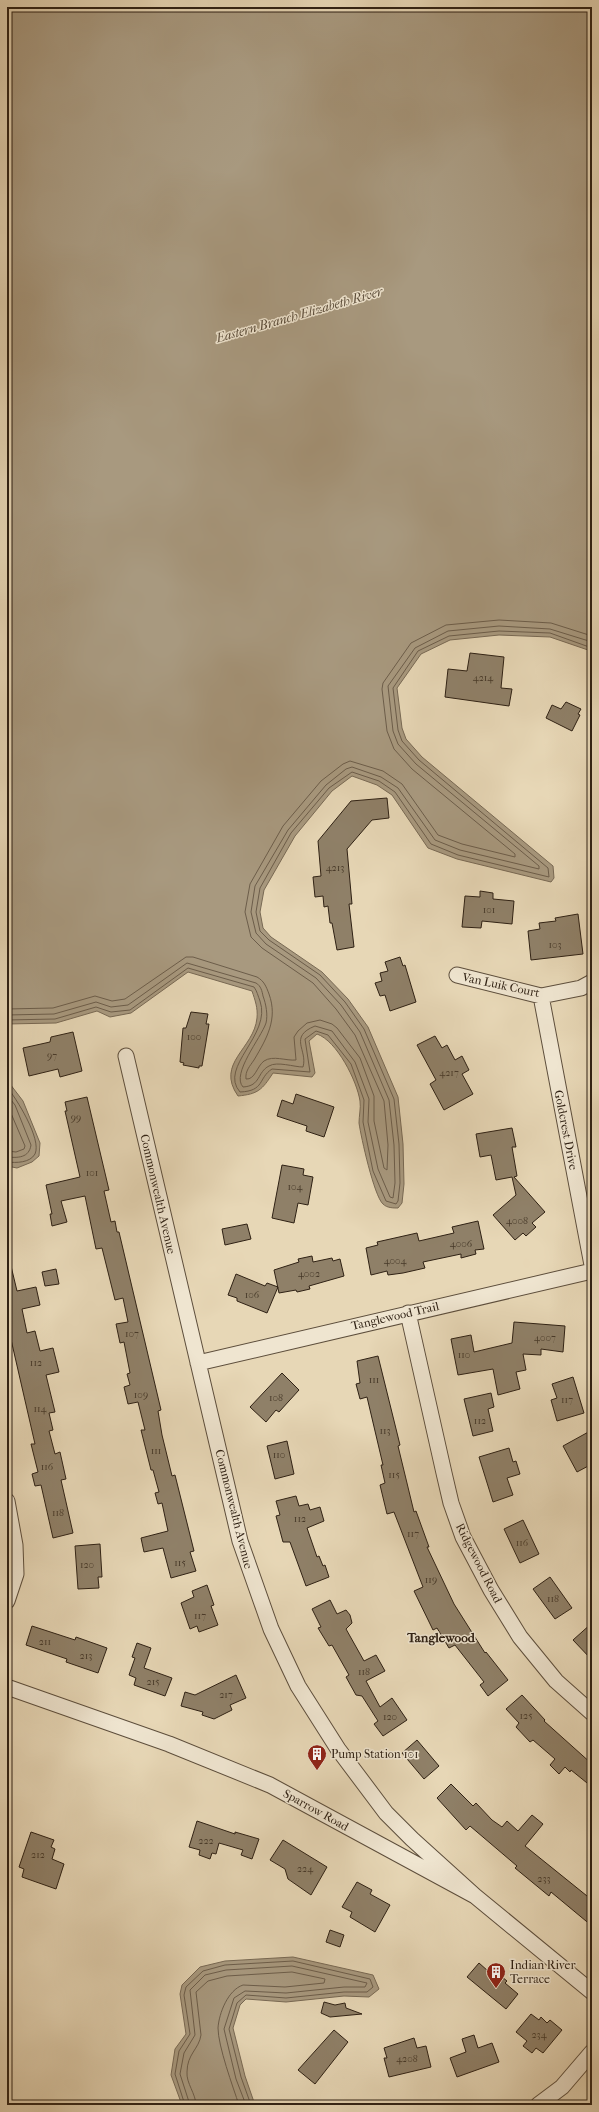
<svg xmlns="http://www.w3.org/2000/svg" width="599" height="2112" viewBox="0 0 599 2112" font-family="'IM FELL French Canon',serif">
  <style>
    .water { fill: #a8997f; stroke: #786954 }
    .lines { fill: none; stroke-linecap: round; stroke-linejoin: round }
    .shore { stroke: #6c5d4a; stroke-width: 1 }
    .building { fill: #8f8068; stroke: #2f2114 }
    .street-casing { stroke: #5d4e3c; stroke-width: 17 }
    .street { stroke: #efe5d0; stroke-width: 15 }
    .labels { text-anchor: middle; stroke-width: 3; stroke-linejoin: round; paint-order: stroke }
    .number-label { font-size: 10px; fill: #473929 }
    .street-label { font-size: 12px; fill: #2f2114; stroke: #efe5d0 }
    .poi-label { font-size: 12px; fill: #2f2114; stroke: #efe5d0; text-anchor: start }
    .water-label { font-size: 13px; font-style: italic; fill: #594b39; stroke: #efe5d0 }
    .neighbourhood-label { font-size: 13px; font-weight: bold; fill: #2f2114; stroke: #efe5d0 }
  </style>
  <rect width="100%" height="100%" fill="#e7d7b6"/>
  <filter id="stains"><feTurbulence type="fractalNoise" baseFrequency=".005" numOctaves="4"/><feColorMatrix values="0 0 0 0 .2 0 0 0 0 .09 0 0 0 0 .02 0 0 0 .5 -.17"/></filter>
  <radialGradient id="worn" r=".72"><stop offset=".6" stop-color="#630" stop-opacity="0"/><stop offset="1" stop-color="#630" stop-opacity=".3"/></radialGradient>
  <path class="water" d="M7 7H592V654L588 650 550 637 499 635 450 640 421 654 397 688 402 728 406 739 422 757 553 866 554 878 551 882 457 859 428 848 392 795 377 785 352 776 332 791 295 836 264 890 260 912 263 928 271 937 322 972 348 999 368 1027 398 1097 403 1144 404 1184 402 1203 398 1208C393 1208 387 1208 383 1204 374 1196 361 1137 359 1123 359 1116 361 1108 360 1101 357 1081 337 1041 317 1034L309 1041 315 1073 312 1077 273 1073C262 1090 258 1094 238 1096 215 1063 254 1049 257 1018 258 1008 255 1000 252 991L188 972 131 1013 110 1017 97 1011 56 1023 7 1024Z
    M7 1080 23 1101 40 1143 39 1156 32 1162 17 1168 7 1166Z
    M293 1957 373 1975 379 1989 369 1997 344 1996 286 2002 246 1999 240 2005 233 2028 245 2076 255 2105H182L171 2075 175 2049 186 2034 180 1994 182 1985 200 1967 225 1961Z"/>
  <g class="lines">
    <path class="shore" d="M7 1009 53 1008 95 996 112 1001 125 999 186 957H193L257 977C264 981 266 986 269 994 278 1019 267 1038 254 1060 250 1066 245 1071 246 1079 255 1080 257 1066 264 1061 273 1055 286 1061 296 1060L294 1037 298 1031 307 1023 320 1020 332 1024 337 1028 360 1058 374 1096V1121L384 1168 387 1170 388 1145 384 1101 355 1035 336 1009 313 983 262 948 251 937 245 912 250 884 283 826 321 781 343 764 350 761 383 771 402 784 438 835 462 844 515 857V854L412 769 394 749 387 731 382 689 383 683 411 643 446 625 499 620 551 623 592 636
      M7 1015 54 1014 96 1002 111 1007 128 1005 187 963 256 983C261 986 262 991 263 996 266 1004 268 1015 266 1023 261 1038 231 1074 243 1087 261 1086 257 1072 269 1066 277 1061 294 1067 303 1067 308 1050 288 1037 315 1026L332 1031 355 1062 369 1099 368 1122 378 1169 390 1197 393 1198 395 1183 394 1145 389 1100 360 1032 341 1005 316 978 266 944 256 933 251 912 255 886 288 830 326 785 346 769 352 767 381 777 398 788 435 840 460 850 539 869V866L416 764 398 744 393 731 388 686 415 648 448 631 499 626 550 629 592 642
      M7 1020 55 1019 96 1007 111 1012 130 1010 188 968 254 987C257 991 258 996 260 1001 272 1035 218 1067 240 1092 265 1091 258 1078 272 1069L310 1072 305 1039 316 1031 328 1035 351 1064 364 1100 363 1122 373 1171 386 1201 396 1204 398 1201 400 1183 399 1144 394 1099 364 1029 345 1002 320 975 269 940 260 931 256 912 260 888 291 833 329 788 352 772 379 781 395 792 431 844 458 855 549 877 548 868 419 760 402 741 398 730 393 688 418 651 449 636 499 631 550 633 592 648
      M7 1087C16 1098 42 1139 35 1154 30 1163 16 1163 7 1162
      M7 1095 15 1105 31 1145C29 1158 18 1158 7 1157
      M7 1104 25 1146 24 1149 16 1152 7 1151
      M185 2105 175 2074 179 2051 190 2034 184 1995 186 1987 203 1971 225 1965 293 1961 370 1979 373 1987 367 1992H344L286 1998 246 1995 237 2003 229 2029 241 2077 251 2105
      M190 2105 180 2074 184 2053 195 2035 190 1990 205 1975 226 1970 292 1966 367 1983 365 1987H344L286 1993 245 1991 234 1998 224 2029 236 2079 246 2105
      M196 2105C196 2094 186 2083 187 2072 187 2054 199 2049 201 2035L196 1992 208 1981 227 1976 292 1972 325 1979 324 1983 285 1987 243 1985C228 1990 219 2013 218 2028 218 2046 233 2087 239 2105"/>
  </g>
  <path class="building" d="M470 653 504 657 501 688 512 689 509 706 445 697 448 669 467 671Z
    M566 702 581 709 578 714 580 715 572 731 546 718 552 705 561 709Z
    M387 798 389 818 372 820 347 849 352 904H349L354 947 337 950 332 923H330L328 906 324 907 323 896 315 897 313 877 321 876 318 841 351 801Z
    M480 891 493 893V899L514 901 512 924 482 921 481 928 462 927 465 896 480 897Z
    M578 914 583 954 531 960 528 931 540 929 539 923 556 921 555 918Z
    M400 957 403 966 405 965 416 1002 390 1011 385 995 380 996 375 983 382 981 380 973 388 971 385 962Z
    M191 1012 208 1014 206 1024H209L202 1066H199V1068L183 1065 184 1063 180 1062 183 1028H186Z
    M73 1032 82 1071 60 1077 58 1069 29 1076 23 1048 50 1042 51 1037Z
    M435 1036 442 1048 447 1045 455 1060 462 1056 469 1070 462 1074 473 1094 444 1110 430 1084 436 1080 417 1045Z
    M296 1094 334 1107 324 1137 306 1131 307 1126 277 1116 282 1100 293 1104Z
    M87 1097 109 1190 104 1191 111 1222 115 1221 117 1232H119L161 1410 158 1411 162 1435 172 1476 175 1475 194 1551 190 1552 196 1571 171 1578 163 1548 144 1552 141 1538 168 1531 162 1503 158 1504 155 1493 159 1492 153 1470H151L141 1430H145L138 1402 128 1404 124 1387 130 1385 127 1374 130 1373 124 1342 120 1343 116 1324 128 1322 123 1298 115 1300 102 1248 96 1249 85 1196 61 1201 67 1222 52 1226 50 1214H52L46 1185 80 1177 65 1111H67L65 1102Z
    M512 1128 516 1147H512L517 1176 514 1177 545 1212 532 1223 536 1227 526 1236 523 1233 515 1240 493 1215 516 1195 512 1177 496 1180 491 1155 480 1157 476 1134Z
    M282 1165 304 1169 303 1175 313 1177 308 1205 298 1203 294 1223 272 1218Z
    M478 1221 484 1249 475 1250 476 1254 461 1258V1254L423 1262 425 1268 403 1273 388 1275 387 1271 371 1275 366 1248 378 1245 377 1242 417 1233 419 1241 454 1233 452 1227Z
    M247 1224 251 1239 225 1245 222 1229Z
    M312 1256 313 1262 332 1258 333 1261 340 1259 344 1276 309 1286 310 1289 297 1292 296 1290 279 1293 274 1270 299 1262 298 1259Z
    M11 1266 17 1291 36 1287 40 1305 22 1309 27 1333 35 1331 40 1351 53 1348 59 1372 46 1375 55 1412 49 1413 53 1430 49 1431 55 1454 60 1452 66 1479 61 1480 73 1533 53 1538 41 1485 35 1486 32 1474 38 1472 31 1444H35L7 1322V1267Z
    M56 1269 59 1284 45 1286 42 1272Z
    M236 1274 265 1286 267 1283 278 1287 267 1313 237 1301V1298L228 1295Z
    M514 1322 565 1326 563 1352 541 1349V1355L523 1354 526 1370 516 1372 520 1389 498 1395 493 1369 458 1375 451 1339 471 1335 474 1352 512 1343Z
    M378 1356 400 1445 398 1446 414 1512 416 1511 429 1547H427L454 1604 485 1653 486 1652 508 1680 488 1696 480 1685 484 1682 455 1645 449 1648 437 1628 433 1630 414 1591 423 1587 394 1512 387 1514 380 1485 385 1483 381 1465H383L367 1397 360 1399 356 1384 360 1383 357 1361Z
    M282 1373 299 1390 279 1412 276 1410 266 1422 250 1407Z
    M573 1377 584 1413 557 1421 551 1400 557 1398 552 1384Z
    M491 1393 494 1407 488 1409 493 1431 473 1436 464 1399Z
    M592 1430V1464L577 1472 563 1446Z
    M287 1441 294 1474 275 1479 267 1446Z
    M509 1448 513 1462 516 1461 520 1474 507 1478 513 1495 493 1502 479 1457Z
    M296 1496 299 1506 308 1504 310 1510 320 1507 324 1521 307 1528 317 1557 319 1556 323 1566 325 1565 329 1577 306 1586 290 1542H283L276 1516 280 1515 276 1501Z
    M523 1520 539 1554 520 1563 504 1529Z
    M100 1544 102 1577H98L99 1588 78 1589 75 1546Z
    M550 1577 572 1608 555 1619 533 1589Z
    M207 1585 214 1605 211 1606 218 1625 199 1632 197 1626 190 1629 181 1603 194 1597 192 1591Z
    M330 1600 337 1614 346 1610 350 1615 352 1623 346 1629 364 1661 376 1655 385 1671 366 1681 380 1707 392 1698 407 1720 383 1736 374 1724 378 1721 362 1696 356 1695 346 1677 349 1675 332 1645 329 1646 318 1628 321 1627 312 1609Z
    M592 1623V1660L573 1640Z
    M32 1626 75 1640 76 1637 107 1648 98 1673 66 1662 67 1659 26 1645Z
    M137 1643 151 1648 144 1668 172 1678 165 1696 134 1685 136 1678 129 1675 135 1658 132 1657Z
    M236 1675 246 1698 230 1705 232 1710 214 1719 202 1715 203 1712 181 1706 185 1692 195 1695Z
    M522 1695 545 1720 544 1721 592 1764V1787L571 1770 570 1772 565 1767 559 1774 550 1765 555 1759 533 1740 530 1742 516 1727 519 1723 506 1709Z
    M417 1740 439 1766 424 1779 402 1753Z
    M451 1784 473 1806 476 1803 492 1820 502 1827 507 1821 518 1831 532 1815 543 1824 525 1846 592 1900V1926L551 1892 549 1896 515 1868 517 1866 470 1826 466 1830 437 1798Z
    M197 1821 235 1834V1832L259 1839 252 1859 241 1855 243 1850 219 1843 216 1854 212 1853 210 1859 199 1855 200 1850 189 1847Z
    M31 1832 54 1840 51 1847 55 1849 52 1859 64 1864 56 1889 22 1877 24 1869 19 1867Z
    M283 1840 327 1867 311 1895 288 1879 285 1869 270 1860Z
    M357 1882 372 1890 370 1894 390 1905 375 1932 350 1917 352 1912 342 1907Z
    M330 1930 344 1935 340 1947 326 1942Z
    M479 1963 488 1971 491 1968 507 1981 505 1983 518 1994 506 2009 467 1977Z
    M324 2002 335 2005 345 2003 346 2008 362 2014 330 2017 321 2013Z
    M531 2014 539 2020 541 2017 547 2023 550 2020 562 2030 543 2053 536 2048 532 2053 523 2046 527 2041 516 2032Z
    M334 2030 348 2042 315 2084 298 2070Z
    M474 2035 478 2048 492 2043 499 2062 457 2077 450 2058 466 2052 462 2039Z
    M414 2038 417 2048 426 2046 431 2067 389 2077 384 2058H387L384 2048Z"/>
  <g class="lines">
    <defs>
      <path id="street" d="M457 975 541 996 581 988 592 982
        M541 996 592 1265
        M126 1056 240 1541 271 1629 298 1686 338 1749 386 1813 412 1839 475 1896
        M408 1313 444 1473 451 1503 463 1537 491 1590 520 1637 556 1681 592 1713
        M198 1363 592 1271
        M7 1501 15 1545 16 1574 7 1601
        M7 1687 169 1744 270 1785 475 1896 592 1992
        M538 2105 562 2087 592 2052"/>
    </defs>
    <use href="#street" class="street-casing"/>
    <use href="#street" class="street"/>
  </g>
  <defs>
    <symbol id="building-pin" viewBox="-11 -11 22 30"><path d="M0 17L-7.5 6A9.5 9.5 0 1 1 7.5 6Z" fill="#8f2418" stroke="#efe5d0"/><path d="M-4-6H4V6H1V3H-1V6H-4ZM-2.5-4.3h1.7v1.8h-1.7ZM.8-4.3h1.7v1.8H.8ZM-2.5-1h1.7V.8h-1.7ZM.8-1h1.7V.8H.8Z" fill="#fff"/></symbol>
  </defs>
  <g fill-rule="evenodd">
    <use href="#building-pin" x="306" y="1743" width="22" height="30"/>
    <use href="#building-pin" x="485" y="1961" width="22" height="30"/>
  </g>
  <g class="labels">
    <g class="number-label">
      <text x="483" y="681">4214</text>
      <text x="335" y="871">4213</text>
      <text x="489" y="913">101</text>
      <text x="555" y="948">103</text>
      <text x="194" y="1040">100</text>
      <text x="52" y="1059">97</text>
      <text x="449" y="1076">4217</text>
      <text x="76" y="1121">99</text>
      <text x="92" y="1176">101</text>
      <text x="295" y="1190">104</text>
      <text x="517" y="1224">4008</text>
      <text x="461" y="1247">4006</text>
      <text x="395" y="1264">4004</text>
      <text x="309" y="1277">4002</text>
      <text x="252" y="1298">106</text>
      <text x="132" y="1337">107</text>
      <text x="545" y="1341">4007</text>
      <text x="464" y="1358">110</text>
      <text x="36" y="1366">112</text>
      <text x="374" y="1383">111</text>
      <text x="141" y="1398">109</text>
      <text x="276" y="1401">108</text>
      <text x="567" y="1403">117</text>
      <text x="40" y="1412">114</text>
      <text x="480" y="1424">112</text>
      <text x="385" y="1434">113</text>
      <text x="156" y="1454">111</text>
      <text x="279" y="1458">110</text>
      <text x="47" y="1470">116</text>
      <text x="394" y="1478">115</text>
      <text x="58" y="1516">118</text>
      <text x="300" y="1522">112</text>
      <text x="413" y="1537">117</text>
      <text x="522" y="1546">116</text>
      <text x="180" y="1566">115</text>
      <text x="87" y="1568">120</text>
      <text x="431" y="1583">119</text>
      <text x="553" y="1602">118</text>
      <text x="200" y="1619">117</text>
      <text x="45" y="1645">211</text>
      <text x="86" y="1659">213</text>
      <text x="364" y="1675">118</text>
      <text x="153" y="1685">215</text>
      <text x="226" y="1698">217</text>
      <text x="526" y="1719">125</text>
      <text x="390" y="1720">120</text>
      <text x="206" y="1844">222</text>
      <text x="38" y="1858">212</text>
      <text x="305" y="1872">224</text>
      <text x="544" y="1882">233</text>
      <text x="539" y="2038">234</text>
      <text x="407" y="2062">4208</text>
    </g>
    <g class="street-label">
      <text transform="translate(501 985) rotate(12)" y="4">Van Luik Court</text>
      <text transform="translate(566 1130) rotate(79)" y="4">Goldcrest Drive</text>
      <text transform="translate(158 1194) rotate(77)" y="4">Commonwealth Avenue</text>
      <text transform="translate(395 1316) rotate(-13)" y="4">Tanglewood Trail</text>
      <text transform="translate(234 1509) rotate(76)" y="4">Commonwealth Avenue</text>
      <text transform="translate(479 1563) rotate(63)" y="4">Ridgewood Road</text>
      <text transform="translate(316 1810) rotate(29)" y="4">Sparrow Road</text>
    </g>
    <g class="poi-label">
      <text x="331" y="1758">Pump Station 101</text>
      <text x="510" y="1969">Indian River<tspan x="510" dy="14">Terrace</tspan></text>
    </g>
    <g class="water-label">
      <text transform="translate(299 314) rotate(-16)" y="5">Eastern Branch Elizabeth River</text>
    </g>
    <g class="neighbourhood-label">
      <text x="441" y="1642">Tanglewood</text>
    </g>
  </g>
  <rect width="599" height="2112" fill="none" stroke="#e7d7b6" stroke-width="24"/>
  <rect x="8" y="8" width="583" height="2096" fill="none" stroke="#2f2114" stroke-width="2"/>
  <rect x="12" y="12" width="575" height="2088" fill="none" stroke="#2f2114"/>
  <rect width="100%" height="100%" filter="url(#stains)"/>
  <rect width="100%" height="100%" fill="url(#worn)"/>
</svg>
